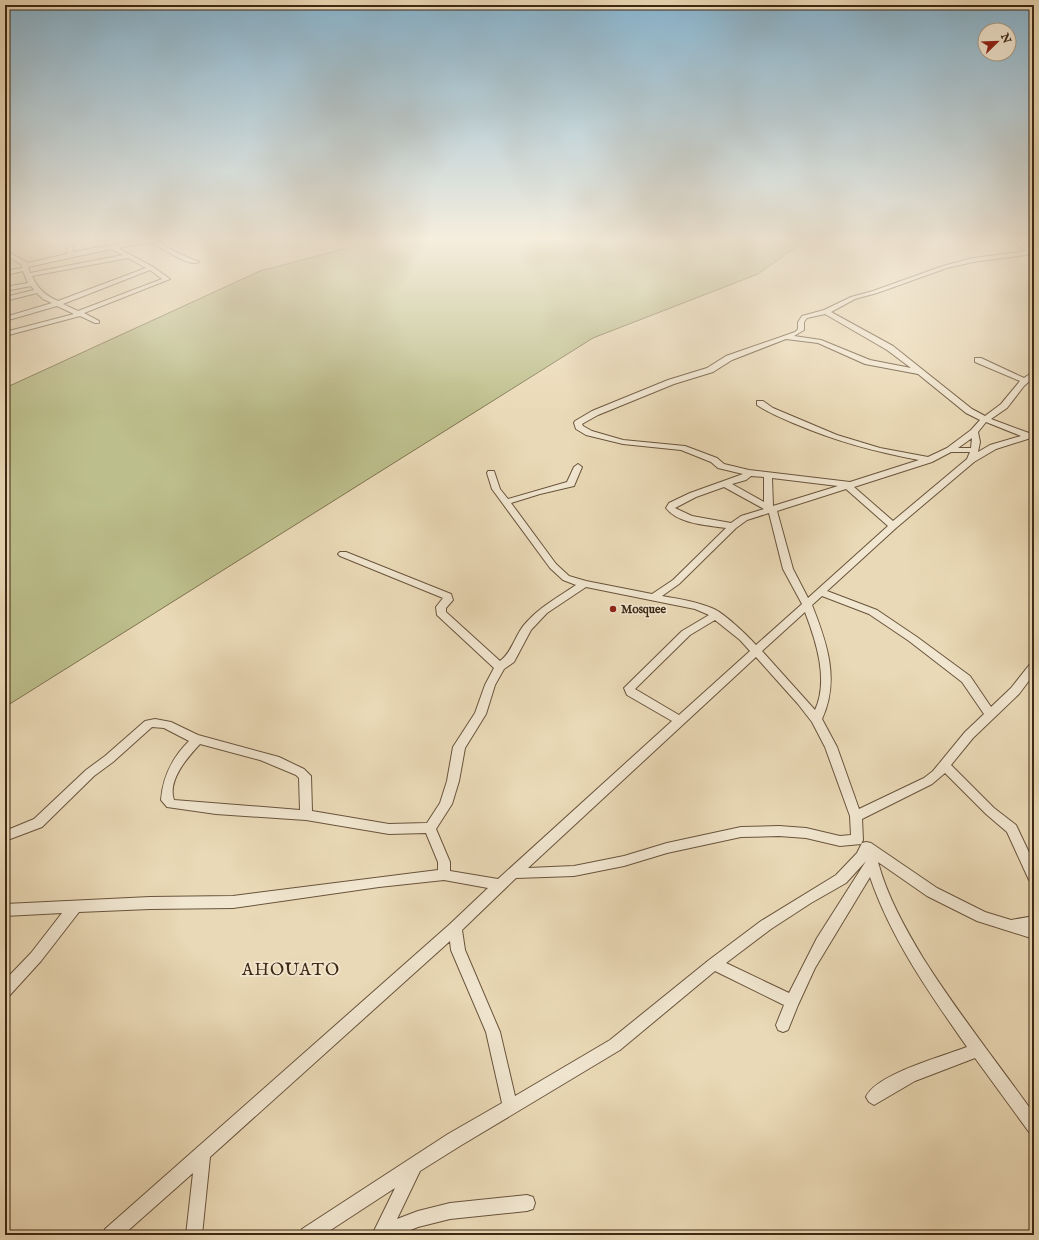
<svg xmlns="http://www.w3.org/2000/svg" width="1039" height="1240" viewBox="0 0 1039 1240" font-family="'IM FELL English',serif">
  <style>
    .green { fill: #bcbe8b; stroke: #7d734f }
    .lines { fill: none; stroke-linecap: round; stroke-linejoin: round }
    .minor-casing { stroke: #69543c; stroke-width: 2 }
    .minor { fill: #f1e6d0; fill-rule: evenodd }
    .poi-dot { fill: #8f2418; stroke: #f1e6d0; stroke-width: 1.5 }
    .labels { text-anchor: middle; stroke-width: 3.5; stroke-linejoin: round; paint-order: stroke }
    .poi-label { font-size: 12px; font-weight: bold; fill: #3e2813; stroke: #f1e6d0; text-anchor: start }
    .near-quarter-label { font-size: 17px; letter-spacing: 1px; fill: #3e2813; stroke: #f1e6d0 }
  </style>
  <rect width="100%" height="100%" fill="#ead9b6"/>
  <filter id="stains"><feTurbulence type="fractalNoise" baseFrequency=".005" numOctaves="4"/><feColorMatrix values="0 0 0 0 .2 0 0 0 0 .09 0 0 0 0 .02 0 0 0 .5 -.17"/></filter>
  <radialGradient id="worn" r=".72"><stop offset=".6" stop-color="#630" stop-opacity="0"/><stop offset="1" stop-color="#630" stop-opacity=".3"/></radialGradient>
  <path class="green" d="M382 239H807L758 274 593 338 5 707V388L260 271Z"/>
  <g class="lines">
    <defs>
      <path id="minor" d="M14 239 13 240 5 244V240Z
        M60 239H67L73 244V252L145 239H160L158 241 175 252 199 262C190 268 160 247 152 242L118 248 153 267 170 279 84 313 99 321V323H95L80 316 5 336V332L74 314 57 306 5 321V317L52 303 43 299 37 293 5 301V297L34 290 31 286 5 291V287L28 283 23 271 5 275V271L22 268V265L5 255V250L28 263 67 254 68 246ZM111 249 123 255 30 273 28 267ZM128 258 146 268 58 301C46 296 37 288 32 276ZM150 270 162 279 78 311 63 304Z
        M1006 239H1014L1034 250V254L973 262 947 268 877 293 855 299 831 312 893 346 972 409 985 416 1001 404 1020 381 975 362V358H981L1024 378 1034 371V377L1024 386 1007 408 991 419 1029 433 1034 432V437L996 449 974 462 896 528 827 591 877 610 917 637 970 676 991 707 1011 688 1030 664 1034 663V674L1019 694 973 738 951 765 994 808 1016 825 1034 863V881L1029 880 1007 832 986 814 945 773 932 784 862 819 863 840 861 844 840 846 806 838 779 836 741 837 667 853 624 866 574 876 516 878 462 930 465 950 500 1032 515 1096 610 1040 709 960 761 921 836 875 857 853 862 843 866 842 871 843 937 888 985 912 1011 920 1034 916V939L977 921 927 896 878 862C887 896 905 928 923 958 957 1012 997 1062 1034 1114V1135L1029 1132 975 1058 915 1081 874 1105 869 1102 866 1097C876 1074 944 1056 967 1047 930 994 891 939 870 877L815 968 798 1005 788 1030 783 1032 778 1030 776 1025 784 1005 715 971 620 1050 460 1146 420 1171 397 1219 418 1211 450 1203 527 1195 533 1197 535 1203 533 1209 527 1211 450 1219 418 1227 398 1235H372L395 1188 323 1235H300L302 1229 448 1134 502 1103 486 1032 451 950 450 941 210 1157 202 1235H186L193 1173 123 1235H103L105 1229 450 924 488 888 444 880 379 887 233 908 150 909 79 912 41 961 10 995 5 997V980L31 953 62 913 5 916V904L150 897 233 896 438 870V862L426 833 389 834 306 820 216 814 167 807 161 800C163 776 172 758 189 741L164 728 152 727 113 762 94 776 42 827 5 841V831L34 819 86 770 105 756 145 721 155 719 171 722 198 735 279 757 304 769 311 776 312 811 389 824 427 823 440 803 447 781 453 747 475 713 485 685 494 668 437 615 436 607 443 598 340 556 338 554 340 552H346L451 594 453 600 446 608V612L500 661C512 652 515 636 524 625 538 608 558 597 576 585L563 580 550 568 492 489 487 473 488 471H494L500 489 508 499 567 482 574 467 578 464 582 467 574 486 540 494 511 503 556 564 569 576 586 581 652 594 673 580 726 528C707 525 678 524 666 508L669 503 690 493 743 474 718 468 711 462 681 450 623 444 586 435 576 429 574 423 575 421 592 411 668 380 707 368 726 356 795 332 798 329V322L802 316 824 310 851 297 873 291 943 266 973 258 1027 251ZM825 314 887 350 911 368 870 360 821 340 794 336 804 330V322L807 318ZM786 339 818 343 865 364 918 374 966 413 980 420 971 430 947 448 928 457 880 448 837 435 773 408 763 401H757V405C770 414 784 419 798 425 838 442 877 452 919 460L850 482 749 470 724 464 717 458 685 446 623 440 592 431 583 426 582 424 598 415 674 384 713 372 732 360ZM986 422 1021 436 990 445 978 452 980 442 978 432ZM972 438 971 448H958ZM951 452H970L967 459 893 521 854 487 932 462ZM751 476 764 477V502L732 484 746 480ZM772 478 838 486 773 506ZM724 487 764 509 741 516 731 523 692 516 675 508 696 497ZM846 489 888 526 808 598 793 569 777 511ZM769 513 783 569 802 604 756 645C747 635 726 615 714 609 698 602 680 599 662 596L679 584 736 528 747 520ZM586 587 695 609 709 615 682 631 624 688 627 695 672 721 498 879 450 871V862L436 829 452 804 459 781 465 748 486 714 495 685 504 669 514 662 531 630 547 613ZM822 596 869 614 909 641 962 682 984 714 965 732 933 771 924 778 859 809 837 747 822 719C840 680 827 643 812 605ZM805 612C816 641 829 680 815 710L762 651ZM715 620 740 640 750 651 679 715 635 689 690 635ZM756 657 798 704 812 722 825 747 850 816 851 835 840 836 806 828 779 826 741 827 667 843 624 856 574 866 528 868ZM200 744 260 760 296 775 299 778 300 810 174 800C167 780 188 757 200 744ZM866 861 817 938 789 993 726 963 771 929 811 903 846 883Z"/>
    </defs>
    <use href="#minor" class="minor-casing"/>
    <use href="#minor" class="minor"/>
  </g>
  <linearGradient id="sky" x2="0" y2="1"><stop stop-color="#88b6d2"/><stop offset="0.58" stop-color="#f6eede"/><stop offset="1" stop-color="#f6eede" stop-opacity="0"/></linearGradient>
  <rect width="1039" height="413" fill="url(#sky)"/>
  <circle class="poi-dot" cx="613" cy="609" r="4"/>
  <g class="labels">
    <g class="poi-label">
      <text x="621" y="613">Mosquee</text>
    </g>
    <g class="near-quarter-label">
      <text x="291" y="975">AHOUATO</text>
    </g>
  </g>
  <rect width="1039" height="1240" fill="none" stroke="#ead9b6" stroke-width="20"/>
  <rect x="6" y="6" width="1027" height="1228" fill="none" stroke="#3e2813" stroke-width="2"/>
  <rect x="10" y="10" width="1019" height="1220" fill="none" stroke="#3e2813"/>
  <g transform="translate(997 42) rotate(67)"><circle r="19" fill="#f1e6d0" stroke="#a99a84"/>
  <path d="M0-3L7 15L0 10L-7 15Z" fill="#8f2418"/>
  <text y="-6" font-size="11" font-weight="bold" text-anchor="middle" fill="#3e2813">N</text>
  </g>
  <rect width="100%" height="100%" filter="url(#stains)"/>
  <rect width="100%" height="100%" fill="url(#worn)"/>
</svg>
